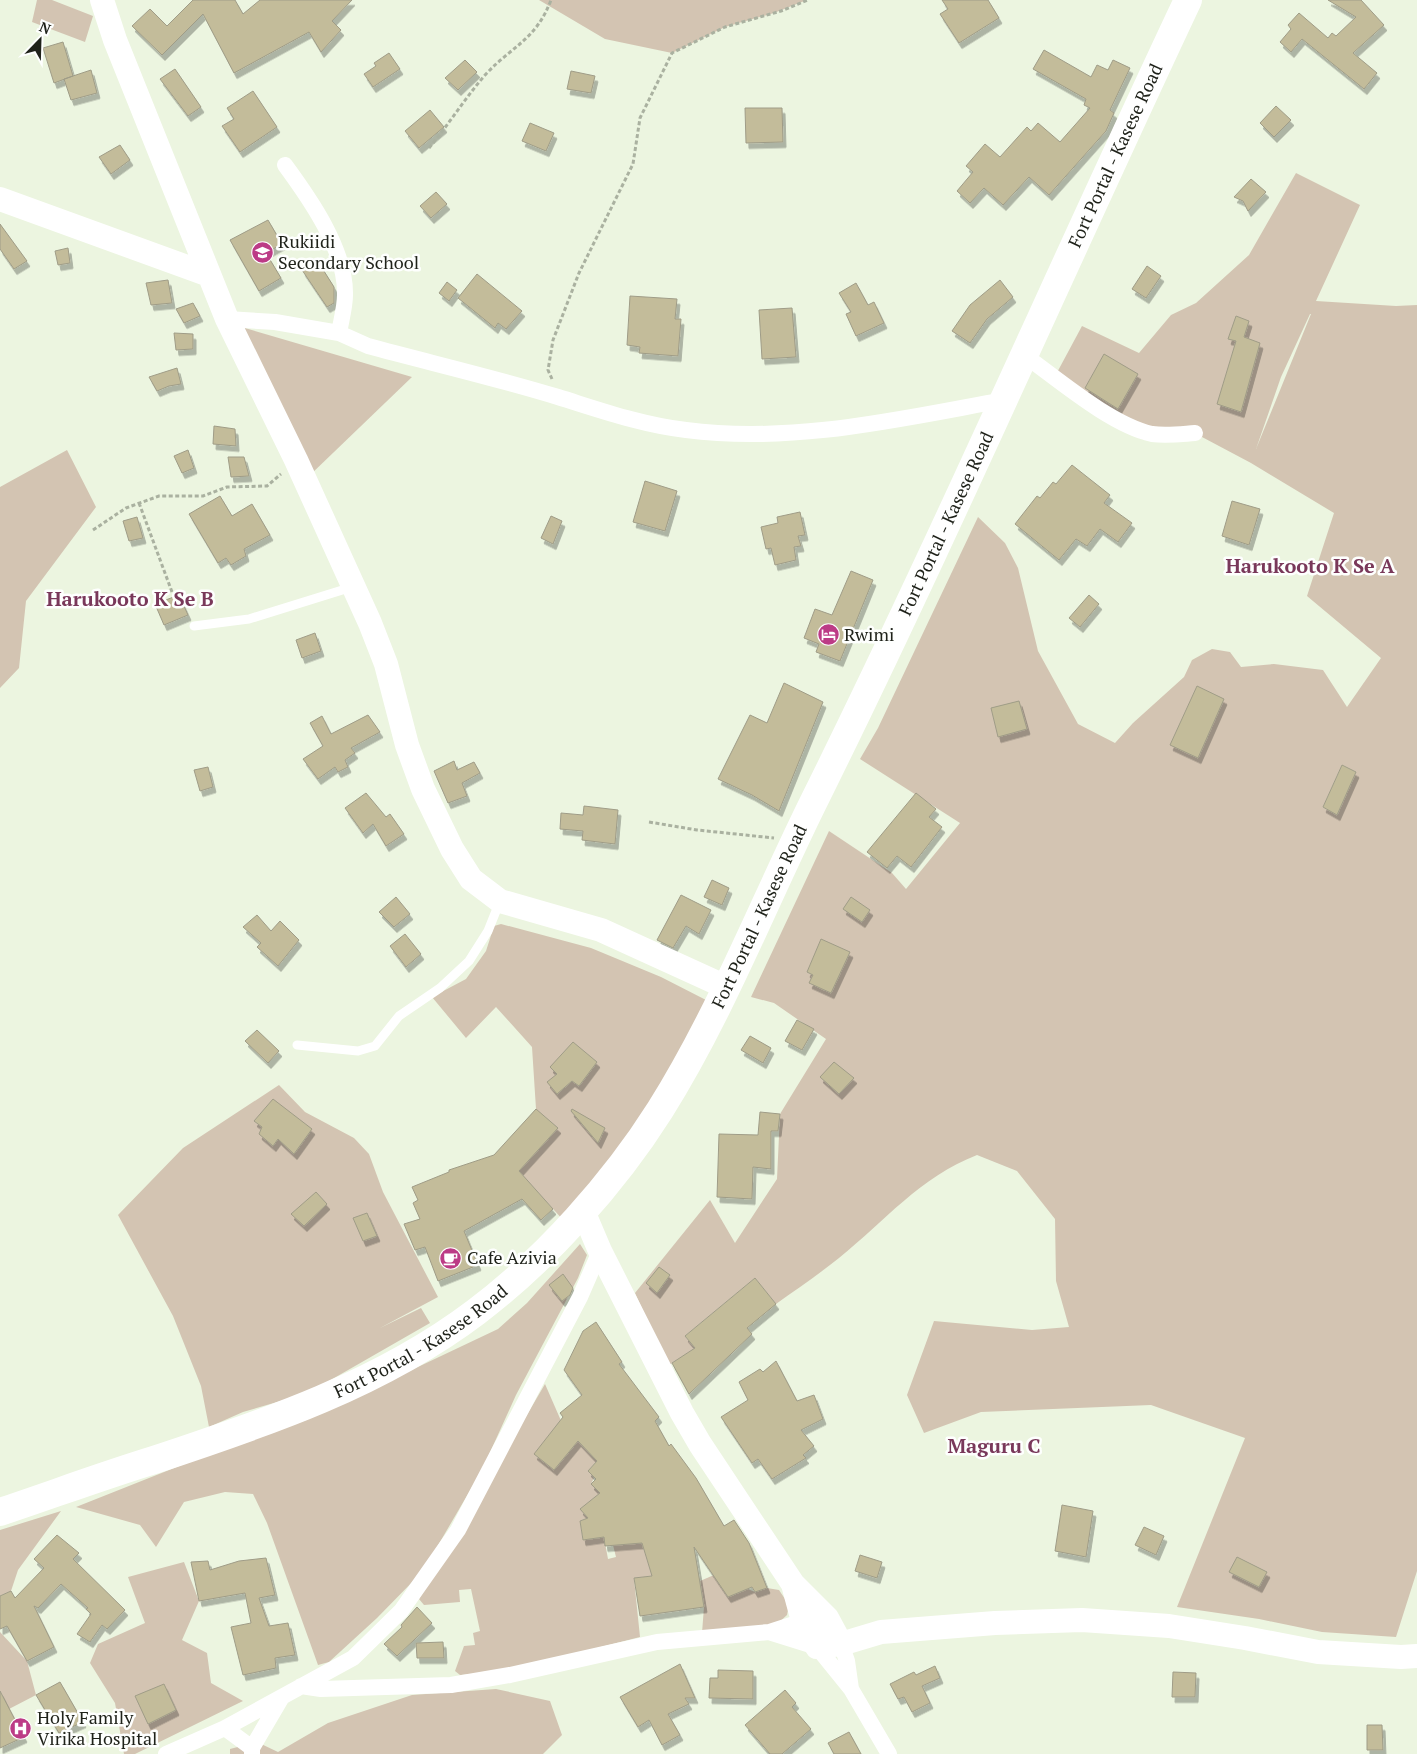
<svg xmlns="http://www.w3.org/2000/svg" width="1417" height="1754" viewBox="0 0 1417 1754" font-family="'PT Serif',serif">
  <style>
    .green { fill: #d3c4b2; fill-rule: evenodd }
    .building { fill: #c3bc9a; stroke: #9f9c87; filter: url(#shadow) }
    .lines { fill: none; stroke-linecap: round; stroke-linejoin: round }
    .path { stroke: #aab1a0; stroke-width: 3; stroke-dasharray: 4 2.5; stroke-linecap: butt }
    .lane { stroke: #fff; stroke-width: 9 }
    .street { stroke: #fff; stroke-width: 16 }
    .secondary { stroke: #fff; stroke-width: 24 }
    .highway { stroke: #fff; stroke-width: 28 }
    .labels { text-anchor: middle; stroke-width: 5; stroke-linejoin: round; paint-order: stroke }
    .street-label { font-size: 18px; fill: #1f221a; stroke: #fefffe }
    .poi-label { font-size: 18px; fill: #1f221a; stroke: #fefffe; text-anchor: start }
    .quarter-label { font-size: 20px; font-weight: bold; fill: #79385a; stroke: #fefffe }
  </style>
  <defs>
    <filter id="shadow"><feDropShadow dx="3" dy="5.5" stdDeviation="0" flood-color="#0004"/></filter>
  </defs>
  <rect width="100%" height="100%" fill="#ecf5e0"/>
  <path class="green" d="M37 0H52L93 16 85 42 32 22Z
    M539 0H807L774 13 725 27 672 53 605 39Z
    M1296 173 1360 205 1316 301 1396 306 1417 305V1571L1396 1637 1322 1632 1259 1619 1177 1607 1245 1438 1151 1405 981 1412 924 1433 907 1395 934 1321 1032 1330 1069 1327 1056 1281 1055 1219 1017 1171 977 1155C920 1177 885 1221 839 1258 819 1274 797 1289 776 1304L755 1278 685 1336 709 1364 677 1360 668 1366 635 1293 710 1200 735 1243 777 1179 780 1114 826 1039 774 1003 751 997 829 831 892 873 906 889 960 823 860 759 878 728 978 517 1005 543 1018 568 1038 651 1078 724 1115 743 1133 723 1184 677 1192 660 1212 649 1230 652 1241 667 1274 664 1323 670 1347 707 1381 658 1307 596 1334 513 1251 463 1202 437 1182 442 1141 439 1053 380 1082 326 1139 353 1171 315 1196 303 1249 255ZM1310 314H1311L1256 449 1281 377ZM1342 765 1356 772 1337 815 1323 807Z
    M245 328 412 377 308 477 243 335Z
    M67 450 96 507 26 601 19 668 0 688V487Z
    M501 924 591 948 661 977 706 1000 670 1080 565 1222 520 1173 497 1154 536 1109 532 1047 496 1007 466 1038 432 997 466 979 486 951 494 926Z
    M279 1085 305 1112 354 1138 369 1154 383 1192 438 1297 380 1328 421 1308 430 1323 308 1393 243 1412 209 1427 201 1386 173 1316 118 1215 183 1148Z
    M580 1244 587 1255 578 1278 516 1395 482 1470 423 1571 377 1618 329 1662 318 1665 267 1523 253 1494 225 1492 184 1502 156 1547 140 1525 76 1507 217 1451 306 1420 498 1329 527 1303Z
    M545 1384 562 1423 597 1461 588 1471 594 1478 591 1484 600 1493 581 1509 588 1518 580 1521 583 1540 611 1536 605 1543 608 1559 616 1557 613 1545 656 1541 652 1576 634 1579 640 1637 507 1671 460 1675 455 1671 464 1646 475 1645 473 1633 480 1631 471 1589 459 1590 460 1602 424 1605 419 1599Z
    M61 1511 18 1570 11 1591 0 1596V1530Z
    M184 1562 199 1601 182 1640 207 1653 211 1683 243 1701 135 1754H124L115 1703 90 1663 98 1644 145 1623 128 1577Z
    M714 1575 755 1592 767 1588 779 1590 789 1605 787 1615 775 1626 702 1633 704 1607 700 1581Z
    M0 1632 27 1661 36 1695 9 1709 0 1691Z
    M496 1689 550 1701 562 1735 543 1754H230V1749L257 1742 278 1752 328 1723 412 1695Z"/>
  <path class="building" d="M193 0H235L243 14 260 0H352L332 21 341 30 321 52 309 32 234 73 203 14 162 55 132 26 150 9 167 26Z
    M942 0H988L999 18 959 43 940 14 948 9Z
    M1328 0H1361L1384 25 1353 53 1377 73 1364 89 1302 39 1291 52 1280 42 1291 29 1288 25 1299 13 1328 38 1332 33 1336 36 1356 17Z
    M63 42 73 76 54 83 43 48Z
    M1044 50 1091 77 1097 65 1108 70 1113 60 1130 68 1110 110 1114 113 1106 131 1049 195 1029 177 1003 205 984 188 970 203 957 191 973 172 966 166 985 144 1000 157 1027 127 1031 131 1038 123 1060 142 1090 108 1084 105 1086 99 1033 69Z
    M389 53 400 69 373 87 364 74 376 66 374 63Z
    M465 60 477 72 458 90 445 78Z
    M175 69 201 107 188 116 160 79Z
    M91 70 97 93 71 100 64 79Z
    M571 71 595 76 591 93 567 89Z
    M253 91 277 127 240 152 222 126 234 119 227 108Z
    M1276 106 1291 120 1274 137 1260 123Z
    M745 108H782L783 142 746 143Z
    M430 110 444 127 419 148 405 131Z
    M530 123 554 133 546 151 522 141Z
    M120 145 130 160 111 174 99 157Z
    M1251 179 1266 192 1248 211 1243 201 1234 197Z
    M436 192 447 204 431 218 420 206Z
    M268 220 282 244 266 253 281 278 259 291 230 240Z
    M0 224 27 261 14 269 0 249Z
    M68 248 70 263 58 265 55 251Z
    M317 260 334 287V303L327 307 302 270Z
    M1147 266 1161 276 1146 298 1132 289Z
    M477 274 522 311 506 329 498 323 495 328 458 298Z
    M168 280 172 303 151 305 146 283Z
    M1000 280 1013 297 987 319 970 343 952 331 970 305Z
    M447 282 457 290 449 301 439 293Z
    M856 283 868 305 874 302 884 323 856 336 846 314 851 312 839 293Z
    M630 296 677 299 675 319H681L678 356 639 353 640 347 627 345Z
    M193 303 200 316 184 323 176 309Z
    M792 308 796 357 762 359 759 310Z
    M1236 316 1249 321 1244 337 1260 343 1241 412 1217 404 1236 341 1228 339Z
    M174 333 193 334V349L176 350Z
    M1104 354 1138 374 1118 409 1085 388Z
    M177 368 181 384 169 386 157 391 149 377Z
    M214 426 235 429 236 446 213 444Z
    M188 450 194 468 182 473 174 456Z
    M228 457H244L249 476 231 477Z
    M1072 465 1110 495 1104 503 1132 523 1118 542 1100 529 1087 546 1076 539 1059 560 1015 524 1037 496 1040 498 1053 482 1056 484Z
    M645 481 677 491 665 531 633 522Z
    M220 496 232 516 252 504 270 535 244 549 246 556 231 565 226 558 218 563 189 514Z
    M1232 501 1260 509 1249 545 1222 536Z
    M800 512 805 535 798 536 801 546 794 547 796 560 775 565 771 548 766 549 761 527 778 523 777 517Z
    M551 516 562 521 553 544 541 538Z
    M137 517 143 538 129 541 123 521Z
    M851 571 873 580 840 661 816 652 819 644 804 638 815 609 832 615Z
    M179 595 188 615 164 625 155 604Z
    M1089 595 1099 604 1080 627 1069 618Z
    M315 633 321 651 302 658 296 640Z
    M784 683 823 702 779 811 752 795 718 779 750 715 767 723Z
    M1197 686 1224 699 1198 758 1170 745Z
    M1019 701 1027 729 998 737 991 708Z
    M368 715 380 732 351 748 355 753 345 760 348 767 338 772 335 767 318 779 303 759 323 746 310 723 322 716 331 734Z
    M454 761 457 770 474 762 480 773 462 783 467 796 448 803 434 771Z
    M1342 765 1356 772 1337 815 1323 807Z
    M208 767 213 787 200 791 194 770Z
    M366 793 386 817 390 814 404 834 386 846 373 824 363 833 345 808Z
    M916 793 936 809 929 817 942 827 911 867 897 856 887 868 867 852Z
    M584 806 618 810 615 844 582 840 583 831 560 829 561 813 583 815Z
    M712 880 729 888 722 905 704 897Z
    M681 895 711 910 699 934 686 926 673 948 657 940Z
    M396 897 410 914 394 927 379 912Z
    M851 897 870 910 862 922 843 909Z
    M257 915 271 931 280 921 299 940 278 966 257 947 261 943 243 927Z
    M405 934 421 954 406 967 390 946Z
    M821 939 850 952 831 993 809 983 813 975 807 972Z
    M797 1020 814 1029 802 1050 785 1041Z
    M257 1030 279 1051 268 1063 245 1041Z
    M750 1036 771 1048 763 1063 741 1050Z
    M573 1042 597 1062 579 1086 572 1081 557 1094 547 1082 557 1074 550 1067Z
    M834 1062 854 1078 839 1094 820 1077Z
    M273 1099 312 1129 294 1154 278 1139 273 1146 259 1134 262 1127 254 1121Z
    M536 1109 558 1128 519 1171 553 1209 541 1220 522 1199 464 1231 478 1265 438 1281 425 1247 415 1250 404 1224 420 1219 413 1203 418 1200 412 1187 449 1172V1170L494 1155Z
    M572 1109 605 1128 598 1143 571 1111Z
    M760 1112 780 1114 778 1131H771V1169L753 1167 752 1199 717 1197 719 1134 758 1135Z
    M316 1192 327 1204 304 1226 291 1214Z
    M367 1213 377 1236 363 1241 353 1218Z
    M659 1267 670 1275 657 1293 646 1283Z
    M563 1274 573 1288 570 1295 562 1301 549 1285Z
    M755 1278 776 1304 747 1328 752 1334 689 1394 672 1363 695 1348 685 1336Z
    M596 1322 622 1362 619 1364 659 1417 655 1421 669 1446 671 1444 696 1478 724 1526 734 1520 749 1543 767 1588 755 1592 752 1587 728 1597 694 1547 704 1607 640 1616 634 1578 652 1576 642 1543 605 1546 604 1537 583 1540 580 1521 588 1518 580 1509 600 1493 591 1484 596 1479 588 1471 597 1461 578 1441 554 1470 534 1454 563 1417 560 1413 582 1395 564 1370 583 1331Z
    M776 1361 797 1401 814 1395 823 1419 801 1430 814 1446 803 1455 806 1458 772 1479 758 1459 752 1463 721 1417 748 1400 739 1382 760 1369 763 1372Z
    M1062 1505 1093 1511 1086 1557 1055 1551Z
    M1144 1527 1164 1536 1156 1555 1135 1545Z
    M57 1535 79 1553 73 1559 125 1610 107 1629 102 1625 90 1642 77 1634 91 1614 86 1609 88 1608 61 1584 38 1608 34 1606 54 1647 27 1661 7 1626 0 1629V1596L11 1591 15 1598 44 1568 34 1559Z
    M860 1555 882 1562 877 1578 855 1571Z
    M1237 1557 1267 1572 1259 1587 1229 1572Z
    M266 1558 275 1595 259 1598 269 1626 288 1623 295 1655 275 1658 276 1668 243 1675 231 1627 251 1623 245 1593 199 1601 191 1562 208 1561 210 1570 239 1561Z
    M417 1607 432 1623 397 1656 384 1644 402 1627 401 1625Z
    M443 1642 444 1658H417L416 1643Z
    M680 1664 695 1698H685L689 1704 668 1714 680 1735 662 1745 649 1720 638 1727 620 1697Z
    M935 1666 940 1678 922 1686 930 1703 912 1712 904 1697 898 1699 890 1684 914 1672 916 1675Z
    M718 1670 753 1671V1699L709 1698 710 1678H718Z
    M1173 1672 1196 1673 1195 1697H1172Z
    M60 1682 83 1722 59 1733 36 1695Z
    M164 1684 176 1710 148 1724 135 1696Z
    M785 1690 796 1703 792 1707 811 1729 782 1754H770L745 1725Z
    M0 1691 24 1737 0 1748Z
    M1367 1725H1382L1383 1750H1367Z
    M849 1732 861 1754H834L828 1743Z"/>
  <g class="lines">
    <path class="path" d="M429 148C449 124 465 98 486 74 512 46 536 40 551 0
      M552 379 548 370 553 340 579 273 633 164 640 118 672 53 725 27 781 11 808 0
      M139 503 172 592
      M93 530 126 508 159 496H203L227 487 267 486 281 474
      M649 822 697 830 774 838"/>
    <path class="lane" d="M194 626 249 619 352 587
      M297 1045 358 1051 375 1046 399 1016 440 988 469 961 488 931 500 901"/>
    <path class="street" d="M285 165C310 199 346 250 345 295 345 307 341 321 339 333
      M227 319 275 322 339 333 368 346C431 363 496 378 558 397 600 410 642 425 686 430 793 444 899 419 1004 400
      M1024 355C1059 380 1111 425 1152 434 1167 436 1181 434 1195 433
      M769 1632 817 1647 851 1689 889 1754
      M841 1644 847 1661 851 1689
      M301 1686 321 1689 451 1685 510 1675 657 1642 769 1632 803 1621
      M225 1728 252 1748
      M166 1754 225 1728 353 1658 401 1611 458 1530 580 1297 600 1251
      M252 1754V1748L282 1697"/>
    <path class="secondary" d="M102 0 115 40 227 319 296 460 370 623 386 664 407 745 423 789 452 849 471 879 500 901 601 930 726 987
      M0 199 209 275
      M583 1211 600 1251 682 1413 700 1444 793 1584 827 1618 841 1644
      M793 1584 803 1621 817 1647 841 1644 881 1632 995 1623 1082 1620 1169 1626 1245 1638 1318 1652 1401 1657 1417 1656"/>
    <path class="highway" id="s1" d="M0 1512C51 1495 102 1476 154 1460 266 1423 381 1384 476 1312 545 1260 614 1183 660 1110 721 1013 763 904 814 801 945 537 1062 267 1188 0"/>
  </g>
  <defs>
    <symbol id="school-disc" viewBox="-11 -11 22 22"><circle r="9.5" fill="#bc3b86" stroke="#fefffe"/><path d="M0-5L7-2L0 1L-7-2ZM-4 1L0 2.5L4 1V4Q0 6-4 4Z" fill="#fff"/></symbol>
    <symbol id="hotel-disc" viewBox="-11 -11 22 22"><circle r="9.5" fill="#bc3b86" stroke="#fefffe"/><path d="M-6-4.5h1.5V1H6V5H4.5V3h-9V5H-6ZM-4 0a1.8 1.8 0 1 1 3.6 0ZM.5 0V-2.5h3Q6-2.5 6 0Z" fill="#fff"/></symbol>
    <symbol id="cafe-disc" viewBox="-11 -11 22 22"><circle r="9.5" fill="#bc3b86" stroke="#fefffe"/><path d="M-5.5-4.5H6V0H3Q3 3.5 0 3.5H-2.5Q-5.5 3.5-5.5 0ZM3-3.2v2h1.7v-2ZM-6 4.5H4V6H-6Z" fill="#fff"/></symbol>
    <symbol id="hospital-disc" viewBox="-11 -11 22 22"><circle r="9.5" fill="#bc3b86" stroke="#fefffe"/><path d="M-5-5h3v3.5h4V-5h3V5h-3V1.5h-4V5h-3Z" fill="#fff"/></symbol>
  </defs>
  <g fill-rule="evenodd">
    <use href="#school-disc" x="250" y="240" width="25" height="25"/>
    <use href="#hotel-disc" x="816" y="622" width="25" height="25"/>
    <use href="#cafe-disc" x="438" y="1246" width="25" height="25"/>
    <use href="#hospital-disc" x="8" y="1716" width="25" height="25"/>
  </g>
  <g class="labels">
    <g class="street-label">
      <text dy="6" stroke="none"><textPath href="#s1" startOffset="1851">Fort Portal - Kasese Road</textPath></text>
      <text dy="6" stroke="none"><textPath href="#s1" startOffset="1446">Fort Portal - Kasese Road</textPath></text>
      <text dy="6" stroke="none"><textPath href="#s1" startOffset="1011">Fort Portal - Kasese Road</textPath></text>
      <text dy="6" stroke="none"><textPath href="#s1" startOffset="456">Fort Portal - Kasese Road</textPath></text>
    </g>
    <g class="poi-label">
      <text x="278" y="248">Rukiidi<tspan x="278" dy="21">Secondary School</tspan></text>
      <text x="844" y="641">Rwimi</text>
      <text x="467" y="1264">Cafe Azivia</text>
      <text x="37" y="1724">Holy Family<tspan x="37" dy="21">Virika Hospital</tspan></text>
    </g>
    <g class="quarter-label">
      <text x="1310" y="573">Harukooto K Se A</text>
      <text x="130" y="606">Harukooto K Se B</text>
      <text x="994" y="1453">Maguru C</text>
    </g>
  </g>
  <g transform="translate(40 40) rotate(23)" stroke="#fefffe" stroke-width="4" paint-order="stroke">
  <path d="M0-4L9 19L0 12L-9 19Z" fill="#1f221a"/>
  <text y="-8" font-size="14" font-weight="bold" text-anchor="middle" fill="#1f221a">N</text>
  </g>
</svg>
